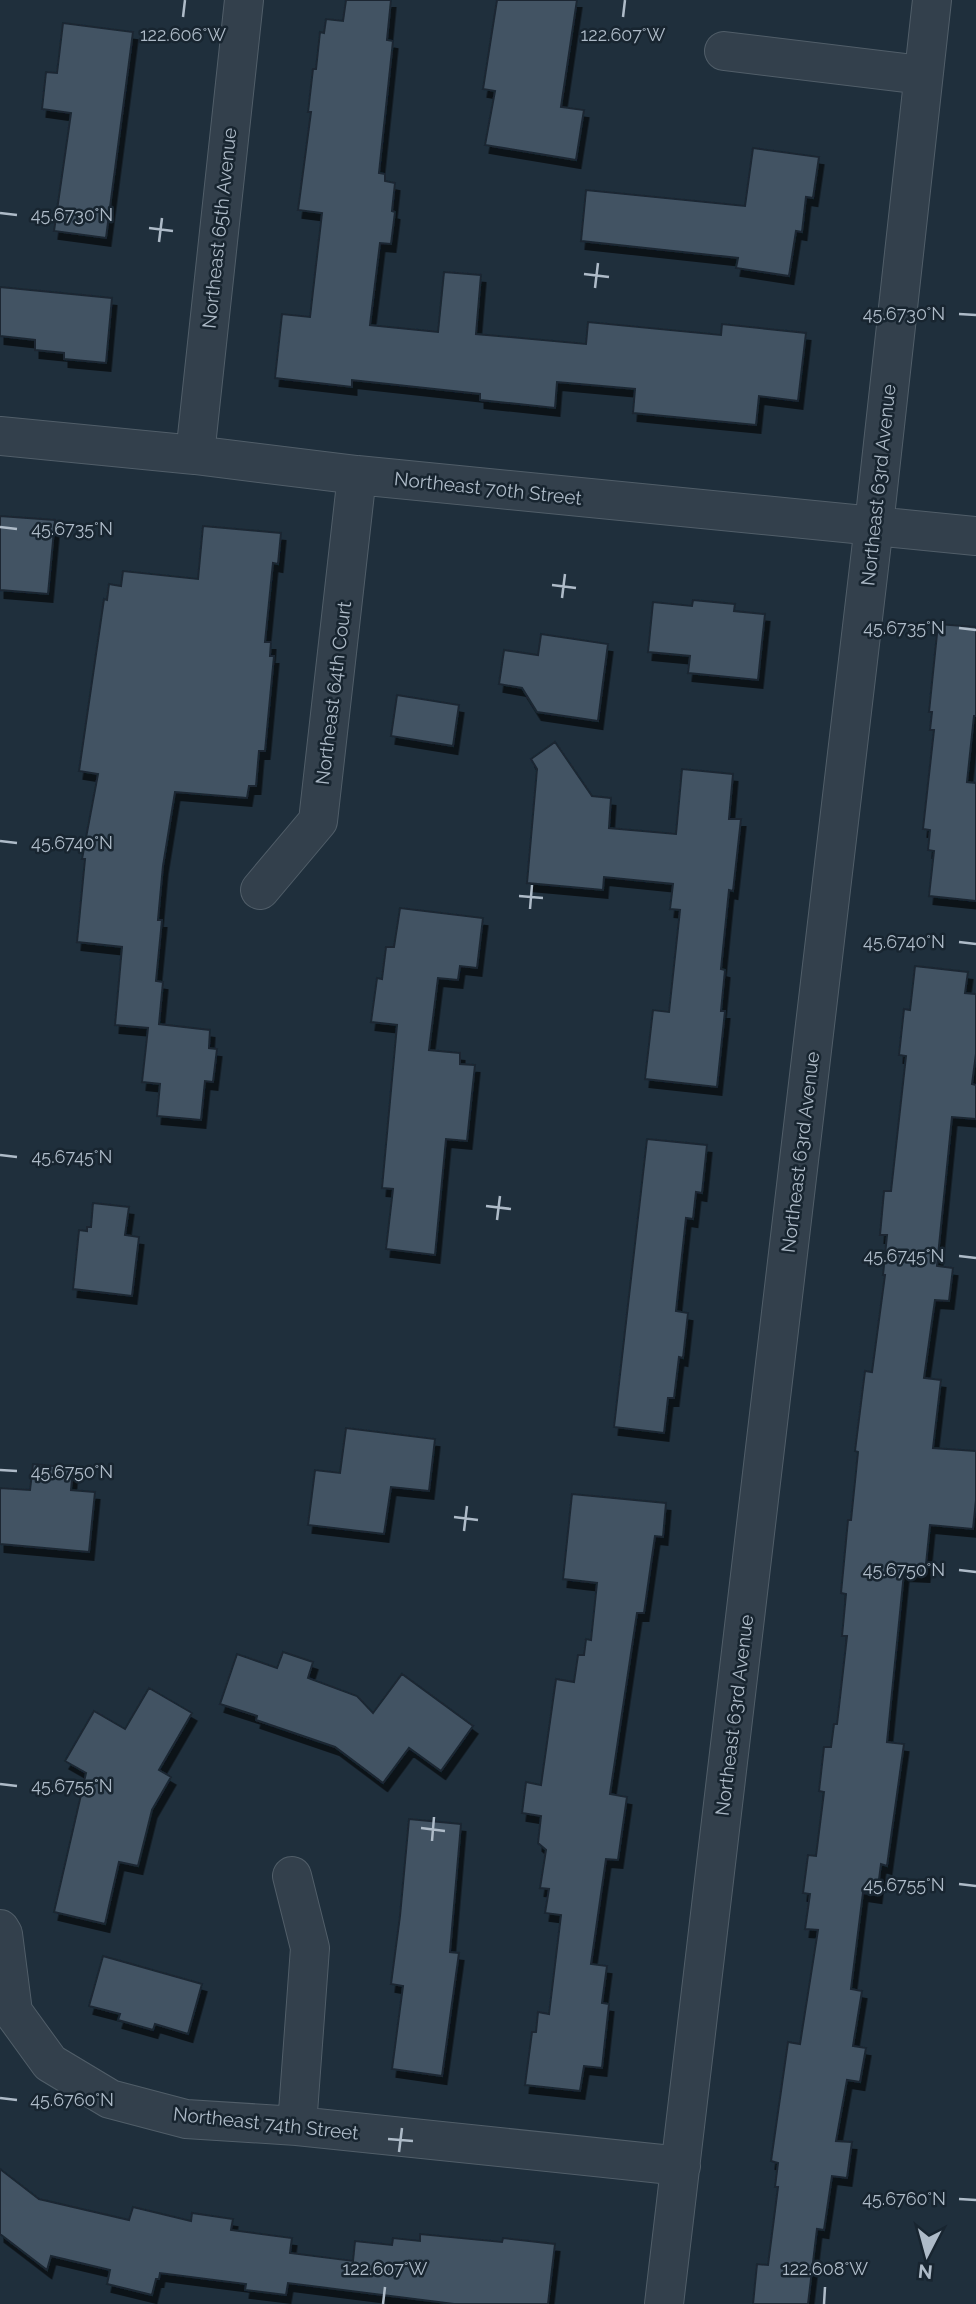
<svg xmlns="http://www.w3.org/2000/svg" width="976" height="2304" viewBox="0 0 976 2304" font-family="Raleway,sans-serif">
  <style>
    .building { fill: #425363; stroke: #1a2732; stroke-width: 2; filter: url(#shadow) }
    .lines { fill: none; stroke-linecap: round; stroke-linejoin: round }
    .minor-casing { stroke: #515e69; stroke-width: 40 }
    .minor { stroke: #33404c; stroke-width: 38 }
    .ticks { fill: none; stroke: #aebbc8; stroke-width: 2.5 }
    .labels { text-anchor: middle; stroke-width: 5; stroke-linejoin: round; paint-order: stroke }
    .street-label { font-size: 19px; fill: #aebbc8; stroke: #182530 }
    .ticks-label { font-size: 18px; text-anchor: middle; fill: #aebbc8; stroke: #182530; stroke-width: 5; stroke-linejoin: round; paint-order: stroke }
  </style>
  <defs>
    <filter id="shadow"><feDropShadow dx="4.5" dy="8" stdDeviation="0" flood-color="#0009"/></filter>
  </defs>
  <rect width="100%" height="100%" fill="#1f2f3c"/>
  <path class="building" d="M346 0H391L387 40 393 41 379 173 385 174V181L395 183 392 211 395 212 391 244 380 243 370 325 438 332 444 272 481 275 476 334 586 344 588 322 721 335 722 324 806 333 798 401 759 396 756 425 633 413 635 389 557 382 555 408 480 400V394L352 380V387L275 378 282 314 310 317 322 213 298 210 311 112H308L313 69H316L320 32 324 33 326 19 343 21Z
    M497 0H577L561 107 584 110 576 160 485 145 495 91 483 89Z
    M63 23 133 32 106 238 54 231 71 113 42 109 46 72 57 73Z
    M753 148 819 157 813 198 806 197 802 232 796 231 789 276 736 268 738 258 581 241 586 190 745 206Z
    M0 287 112 298 106 363 64 359V353L35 350V340L0 336Z
    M0 516 55 520 48 594 0 590Z
    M203 526 281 533 278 564 273 563 265 642H271L270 656H274L265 751H259L256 786H249L247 798 175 792 163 866 158 920H162L156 981 163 982 159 1024 210 1030 209 1048 217 1049 213 1082 205 1081 201 1120 157 1116 160 1084 142 1082 148 1028 115 1025 122 947 77 942 85 859H82L98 774 79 771 104 599 107 600 109 584 121 586 123 571 198 579Z
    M693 600 735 604 734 611 765 614 758 680 688 673 690 656 648 652 653 602 692 606Z
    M938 624 976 627V716H974L967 782 976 783V901L929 896 934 851 928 850 930 830 923 829 934 730H930L932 712H929Z
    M541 634 608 644 598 721 537 712 522 688 499 684 504 650 538 655Z
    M397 695 459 705 453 746 391 736Z
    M555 742 592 796 611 798 609 828 676 834 682 769 733 774 729 819H741L733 891 729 890 721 969 725 970 721 1011H725L717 1087 645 1079 653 1010 669 1012 680 910 670 909 673 884 604 877 603 890 527 883 537 769 531 759Z
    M400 908 483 918 477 968 460 966 458 980 438 978 429 1050 460 1053V1064L475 1065 467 1141 446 1139 435 1255 386 1249 393 1189 382 1188 397 1025 371 1022 377 978 382 979 386 947H394Z
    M915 966 968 972 965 993 976 994V1054L972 1084 976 1085V1119L952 1117 937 1266 953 1268 949 1301 935 1300 924 1378 941 1380 933 1448 976 1451V1500L973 1529 930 1525 925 1574 904 1573 887 1742 904 1744 887 1866 881 1864 877 1895 863 1893 851 1989 862 1991 853 2046 866 2048 860 2082 847 2080 836 2141 852 2142 847 2178 832 2176 824 2230 817 2229 808 2304H753L757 2264 768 2265 778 2187H775L778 2163 771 2161 788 2042 800 2044 818 1930 805 1929 810 1894 803 1893 808 1855 816 1856 824 1792 819 1791 824 1747H831L834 1724H837L847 1636H842L846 1594 841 1593 848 1520H851L858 1452 855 1451 865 1371 872 1372 885 1275H883L887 1235H880L884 1191H891L906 1056 899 1055 904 1009 910 1010Z
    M647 1139 707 1145 702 1193 696 1192 693 1219 686 1218 676 1311 688 1313 683 1358 679 1357 674 1398H668L664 1433 614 1427Z
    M93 1203 129 1207 125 1235 139 1237 132 1296 73 1289 79 1230 87 1231V1227H91Z
    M346 1428 435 1439 429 1491 391 1487 384 1534 308 1525 315 1470 340 1473Z
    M33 1464 73 1468 71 1490 95 1492 89 1552 0 1544V1488L30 1490Z
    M572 1494 666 1503 663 1537 655 1536 644 1613H637L610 1794 627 1797 618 1860 606 1859 591 1964 607 1966 602 2003 609 2004 602 2068 584 2066 580 2091 525 2085 532 2032H536L538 2012 549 2014 561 1915 545 1913 549 1889 540 1888 546 1850 538 1843 541 1816 522 1813 526 1782 541 1785 556 1679 574 1682 578 1655H584L586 1639 591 1640 597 1583 563 1579Z
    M283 1652 313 1662 308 1678 357 1696 373 1713 402 1674 473 1726 441 1771 409 1748 383 1783 335 1747 256 1720 257 1716 220 1704 237 1654 277 1668Z
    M149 1688 192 1713 159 1770 171 1777 152 1810 138 1866 119 1862 105 1924 54 1912 86 1773 65 1761 94 1711 125 1729Z
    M409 1819 461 1824 450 1952 459 1953 442 2076 392 2069 403 1986 391 1984 400 1916Z
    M103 1956 202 1984 188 2034 155 2024 153 2030 118 2020 120 2014 89 2006Z
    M0 2169 39 2199 129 2220 133 2207 191 2221 192 2213 233 2219 231 2230 292 2238 290 2253 353 2261 355 2241 392 2245 393 2238 420 2241V2234L502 2242 503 2238 555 2244 548 2304H454L288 2283 286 2295 245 2290 246 2284 160 2273 159 2279H156L152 2295 107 2284 110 2270 51 2256 47 2270 0 2234Z"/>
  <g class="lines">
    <defs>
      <path id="minor" d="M724 51 922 75
        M0 436 195 455 357 475 976 536
        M195 455 244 0
        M260 890 318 821 357 475
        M292 1876 310 1948 297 2126
        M0 1929 3 1934 13 2012 50 2063 110 2099 186 2119 297 2126 681 2166
        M664 2304 874 525 932 0"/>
    </defs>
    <use href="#minor" class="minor-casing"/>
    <use href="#minor" class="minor"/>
  </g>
  <path class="ticks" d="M183 17 185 0M623 17 625 0M0 213 17 215M149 228 173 231M159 242 162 218M584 274 609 277M595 288 598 263M959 314 976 315M0 527 17 529M552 585 576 588M562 598 565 574M959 628 976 630M0 841 17 843M519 896 543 898M530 909 532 885M959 942 976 944M0 1155 17 1157M486 1206 511 1209M497 1220 500 1196M959 1256 976 1258M0 1470 17 1471M454 1517 478 1520M464 1531 467 1506M959 1570 976 1572M0 1784 17 1786M421 1828 445 1831M432 1841 434 1817M959 1884 976 1886M0 2098 17 2100M388 2139 413 2141M399 2152 402 2128M959 2199 976 2200M383 2304 385 2287M824 2304 825 2287"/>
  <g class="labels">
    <g class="street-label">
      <text transform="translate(219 228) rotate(-84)" y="7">Northeast 65th Avenue</text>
      <text transform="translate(878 485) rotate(-84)" y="7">Northeast 63rd Avenue</text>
      <text transform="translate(488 488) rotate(6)" y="7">Northeast 70th Street</text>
      <text transform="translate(333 693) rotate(-83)" y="7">Northeast 64th Court</text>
      <text transform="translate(800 1152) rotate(-83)" y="7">Northeast 63rd Avenue</text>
      <text transform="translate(734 1715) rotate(-83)" y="7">Northeast 63rd Avenue</text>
      <text transform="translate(266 2123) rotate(6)" y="7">Northeast 74th Street</text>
    </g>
  </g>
  <g class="ticks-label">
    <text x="183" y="41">122.606°W</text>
    <text x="623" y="41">122.607°W</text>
    <text x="72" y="221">45.6730°N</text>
    <text x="904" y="320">45.6730°N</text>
    <text x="72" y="535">45.6735°N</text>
    <text x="904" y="634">45.6735°N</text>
    <text x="72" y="849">45.6740°N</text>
    <text x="904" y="948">45.6740°N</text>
    <text x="72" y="1163">45.6745°N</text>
    <text x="904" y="1262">45.6745°N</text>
    <text x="72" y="1478">45.6750°N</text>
    <text x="904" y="1576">45.6750°N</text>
    <text x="72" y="1792">45.6755°N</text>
    <text x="904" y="1891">45.6755°N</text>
    <text x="72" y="2106">45.6760°N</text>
    <text x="904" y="2205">45.6760°N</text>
    <text x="385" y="2275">122.607°W</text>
    <text x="825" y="2275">122.608°W</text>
  </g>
  <g transform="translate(927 2255) rotate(186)" stroke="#182530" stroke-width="5" paint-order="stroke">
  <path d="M0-5L12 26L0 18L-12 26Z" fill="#aebbc8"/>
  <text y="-10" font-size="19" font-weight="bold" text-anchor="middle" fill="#aebbc8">N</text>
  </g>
</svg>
